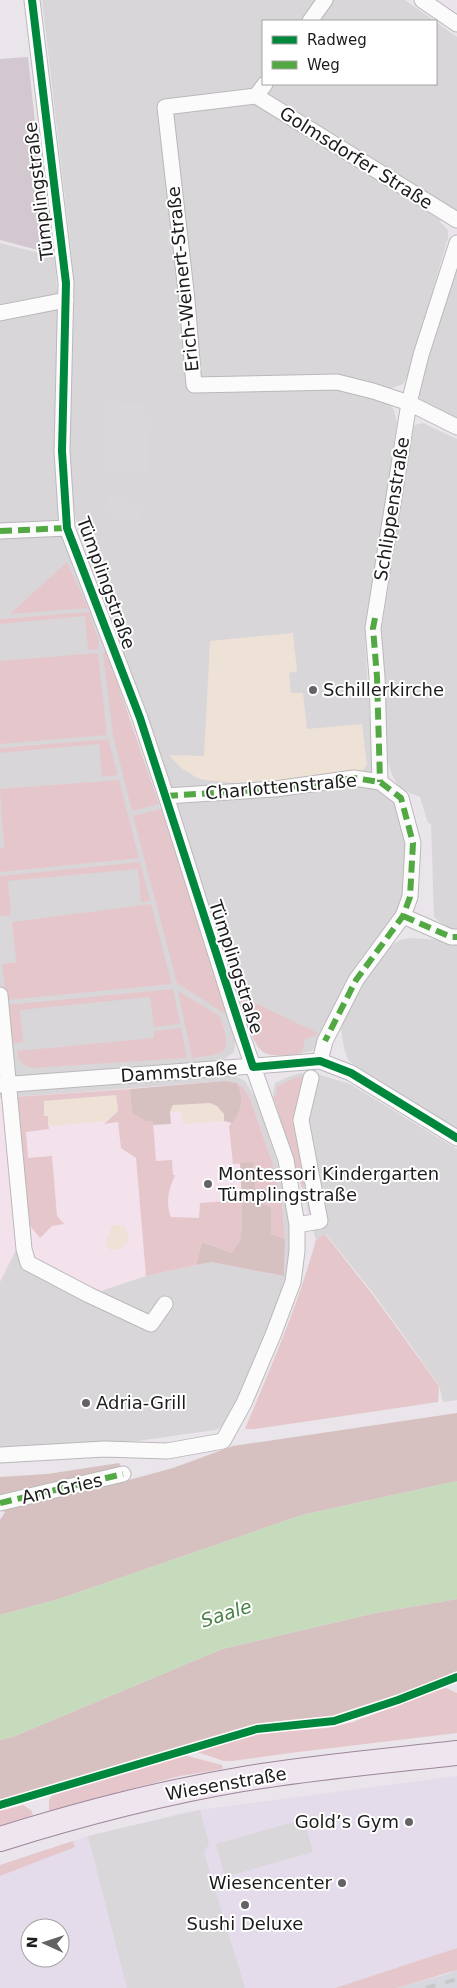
<svg xmlns="http://www.w3.org/2000/svg" width="457" height="1988" viewBox="0 0 457 1988" font-family="'DejaVu Sans',sans-serif">
  <style>
    .residential { fill: #d9d6d9 }
    .commercial { fill: #e4dceb; fill-rule: evenodd }
    .industrial { fill: #d7d8df }
    .education { fill: #f3e1ec }
    .construction { fill: #d3c8cf }
    .grass { fill: #e5c7cb }
    .forest { fill: #d7c1c0 }
    .park { fill: #eee1d6 }
    .parking { fill: #d9d7d9 }
    .water { fill: #c6dabc }
    .lines { fill: none; stroke-linecap: round; stroke-linejoin: round }
    .street-casing { stroke: #bab8ba; stroke-width: 17 }
    .primary-casing { stroke: #9d859b; stroke-width: 26 }
    .street { stroke: #fcfbfc; stroke-width: 15 }
    .primary { stroke: #eee5ee; stroke-width: 24 }
    .rail { stroke: #c9c8c9; stroke-width: 4; stroke-dasharray: 10 10; stroke-linecap: butt }
    .quiet { stroke: #52a943; stroke-width: 6; stroke-dasharray: 12 6; stroke-linecap: butt }
    .cycleway-casing { stroke: #fff; stroke-width: 11 }
    .cycleway { stroke: #00873e; stroke-width: 8 }
    .poi-dot { fill: #646264; stroke: #fff; stroke-width: 2 }
    .labels { text-anchor: middle; stroke-width: 4; stroke-linejoin: round; paint-order: stroke }
    .street-label { font-size: 18px; fill: #1c1c1c; stroke: #fff }
    .poi-label { font-size: 18px; fill: #1c1c1c; stroke: #fff; text-anchor: start }
    .water-label { font-size: 19px; font-style: italic; fill: #4b8347; stroke: #fff }
  </style>
  <rect width="100%" height="100%" fill="#eae5ea"/>
  <path class="residential" d="M42 0H405L435 21H263V84H436V22L457 37V214L444 210 440 222 448 230V238L408 375 403 384 389 389 386 402 393 408 397 422 383 520 378 581 366 627 365 641 372 756 398 800 412 848 405 900 312 1051 293 1055H272L264 1052 258 1046 253 1037 163 766 75 517 72 491 68 405 74 292 71 250Z
    M0 243 55 257 59 324 54 457 59 518 159 804 236 1038 234 1052 222 1061 224 1076H236L245 1081 257 1101 282 1177 291 1223V1262L281 1296 226 1425 215 1430 137 1441 0 1450Z
    M457 264V424L421 404 418 391Z
    M423 423 457 439V932H452L434 917 431 824 428 823 420 797 400 789 392 775 387 759 381 632 413 431 415 425Z
    M412 938 457 941V1132L361 1071 348 1060 344 1048 341 1029 345 1010 358 987 388 948 400 940Z
    M301 1073 317 1074 350 1084 457 1149V1400L443 1402 439 1385 374 1294 326 1234 316 1240 302 1188 273 1093 275 1083 293 1075Z"/>
  <path class="commercial" d="M457 1776V1948L335 1988H0V1865L88 1836 191 1811ZM30 1928H60V1958H30Z"/>
  <path class="industrial" d="M457 1970V1988H397L447 1974Z"/>
  <path class="education" d="M225 1081 237 1083 244 1088 251 1101 273 1165 282 1202 285 1239 284 1276 210 1262 146 1276 89 1295 28 1263 15 1097Z
    M0 1098H3L18 1246 0 1282Z"/>
  <path class="construction" d="M28 57 49 253 0 240V59Z"/>
  <path class="grass" d="M67 562 88 608 10 614Z
    M89 612 99 641 98 649 88 650 85 616 0 624V619Z
    M106 649 159 804 132 811 113 735 103 655Z
    M98 653 107 735 0 744V661Z
    M108 739 118 775 102 777 99 744 0 753V748Z
    M119 780 139 858 0 872V849L4 848 0 789Z
    M161 809 227 1012H222L177 983 133 816Z
    M140 862 150 901 141 902 138 869 8 881 11 915 0 916V876Z
    M151 904 172 984 6 1000 2 964 16 962 12 922Z
    M173 989 180 1024 154 1027 150 997 20 1010 23 1042 10 1044 6 1005Z
    M178 991 220 1016C231 1051 231 1054 192 1058Z
    M238 995 318 1033 317 1035 305 1039 302 1053C292 1055 273 1058 263 1052 252 1045 243 1008 238 995Z
    M181 1028 187 1058 32 1068C23 1065 18 1061 17 1051L154 1038V1031Z
    M304 1076 307 1077 304 1186 302 1188 273 1096 277 1095V1087L294 1078Z
    M237 1083 244 1088 251 1101 273 1165 282 1202 285 1239 271 1234V1207L257 1201 253 1163 233 1164 229 1126C241 1111 246 1102 237 1083Z
    M130 1089 132 1113 153 1121 156 1161 172 1160 173 1175H175C169 1189 165 1202 171 1217L199 1218 200 1203 242 1200 241 1238 232 1253 202 1242 196 1265 146 1276 136 1158 121 1148 118 1122 104 1124 118 1111 116 1096 45 1116H48L49 1129 26 1132 28 1158 52 1156 57 1216 64 1224 52 1226 40 1238 27 1222 15 1097Z
    M325 1234 373 1295 439 1386 438 1402 255 1429H245C271 1367 298 1305 316 1240Z
    M446 1688 457 1693V1733L290 1753 232 1761H224L197 1752 198 1750 261 1733 328 1728 353 1722 440 1689Z
    M184 1755 222 1765 223 1769 180 1776 49 1811V1800L52 1795Z
    M23 1805 31 1810 33 1815 0 1826V1811Z
    M73 1841 75 1847 0 1876V1865Z
    M457 1948V1970L397 1988H335Z"/>
  <path class="forest" d="M225 1081 237 1083C245 1099 242 1110 232 1123L224 1121V1114L173 1105 170 1112 171 1124 153 1125V1121H146L132 1113 130 1089Z
    M253 1162 257 1201 271 1207V1234L285 1239 284 1276 211 1262 196 1265 202 1242 232 1253 241 1238 242 1200 240 1163Z
    M457 1413V1481L302 1515 59 1599 0 1615V1520L5 1512 0 1510V1477L47 1474 119 1463 129 1480 173 1468 233 1446Z
    M457 1599V1671L401 1695 330 1718 255 1725 0 1801V1740L15 1736 222 1649 375 1613Z"/>
  <path class="park" d="M293 633 297 671 289 673 291 693H303L307 729 362 724 367 765 360 774 241 784 199 779 181 768 169 755 204 756 210 641Z
    M116 1095 118 1111 106 1121 48 1126V1116H44V1101Z
    M210 1103 217 1106 224 1114V1121L183 1124 182 1111 170 1112 173 1105Z
    M118 1225 125 1227 128 1237V1242L120 1249 111 1250 108 1248 106 1241 112 1226Z"/>
  <path class="parking" d="M145 403 149 471 106 474 102 406Z
    M110 493 144 507 138 523 104 509Z
    M12 922 16 962 2 964 0 923Z
    M200 1810 209 1843 204 1853 245 1988H127L88 1836Z
    M304 1819 313 1852 225 1877 216 1844Z"/>
  <path class="water" d="M457 1481V1599L375 1613 222 1649 15 1736 0 1740V1615L59 1599 302 1515Z"/>
  <g class="lines">
    <defs>
      <path id="street" d="M422 0 457 24
        M310 21 325 0
        M256 96 165 107 187 300 194 385 337 382 373 391 409 403 457 427
        M256 96 457 220
        M256 96 265 84
        M0 313 66 300
        M0 531 67 528
        M380 782 377 677 373 628 409 403 421 355 457 243
        M166 796 275 789 354 778 380 782 401 798 413 843 410 897 403 916 356 980 325 1041 320 1061
        M403 916 451 937H457
        M0 995 24 1249 28 1263 89 1295 151 1324 165 1304
        M0 1085 320 1061 351 1073 457 1138
        M297 1225 320 1221 301 1120 311 1078
        M0 1455 104 1449 167 1451 223 1441 244 1403 273 1335 293 1282 297 1251V1225L286 1160 237 1021 166 796 140 718 67 528 62 451 66 283 32 0
        M0 1503 123 1474"/>
      <path id="primary" d="M0 1839C80 1814 160 1793 243 1779 314 1767 386 1761 457 1753"/>
    </defs>
    <use href="#street" class="street-casing"/>
    <use href="#primary" class="primary-casing"/>
    <use href="#street" class="street"/>
    <use href="#primary" class="primary"/>
    <path class="rail" d="M426 1988 457 1979"/>
    <path class="quiet" d="M0 531 67 528
      M375 618 373 628 377 677 380 782
      M166 796 275 789 354 778 380 782 401 798 413 843 410 897 403 916 356 980 325 1041
      M403 916 451 937H457
      M0 1503 123 1474"/>
    <defs>
      <path id="cycleway" d="M32 0 66 283 62 451 67 528 140 718 253 1067 320 1061 351 1073 457 1138
        M0 1805 257 1729 334 1721 398 1700 457 1677"/>
    </defs>
    <use href="#cycleway" class="cycleway-casing"/>
    <use href="#cycleway" class="cycleway"/>
  </g>
  <g class="poi-dot">
    <circle cx="313" cy="690" r="5"/>
    <circle cx="208" cy="1184" r="5"/>
    <circle cx="86" cy="1403" r="5"/>
    <circle cx="409" cy="1822" r="5"/>
    <circle cx="342" cy="1883" r="5"/>
    <circle cx="245" cy="1905" r="5"/>
  </g>
  <g class="labels">
    <g class="street-label">
      <text transform="translate(356 158) rotate(32)" y="6">Golmsdorfer Straße</text>
      <text transform="translate(39 191) rotate(-97)" y="6">Tümplingstraße</text>
      <text transform="translate(183 279) rotate(-96)" y="6">Erich-Weinert-Straße</text>
      <text transform="translate(392 509) rotate(-81)" y="6">Schlippenstraße</text>
      <text transform="translate(106 583) rotate(70)" y="6">Tümplingstraße</text>
      <text transform="translate(281 787) rotate(-5)" y="6">Charlottenstraße</text>
      <text transform="translate(236 967) rotate(72)" y="6">Tümplingstraße</text>
      <text transform="translate(179 1072) rotate(-4)" y="6">Dammstraße</text>
      <text transform="translate(62 1489) rotate(-13)" y="6">Am Gries</text>
      <text transform="translate(226 1784) rotate(-10)" y="6">Wiesenstraße</text>
    </g>
    <g class="poi-label">
      <text x="323" y="696">Schillerkirche</text>
      <text x="218" y="1180">Montessori Kindergarten<tspan x="218" dy="21">Tümplingstraße</tspan></text>
      <text x="96" y="1409">Adria-Grill</text>
      <text x="399" y="1828" text-anchor="end">Gold’s Gym</text>
      <text x="332" y="1889" text-anchor="end">Wiesencenter</text>
      <text x="245" y="1930" text-anchor="middle">Sushi Deluxe</text>
    </g>
    <g class="water-label">
      <text transform="translate(226 1613) rotate(-18)" y="7">Saale</text>
    </g>
  </g>
  <rect x="262" y="20" width="175" height="65" fill="#ffffff" stroke="#a4a4a4"/>
  <rect x="272" y="36" width="25" height="8" fill="#00873e" stroke="#a4a4a4"/>
  <text x="307" y="45" font-size="15" fill="#1c1c1c">Radweg</text>
  <rect x="272" y="61" width="25" height="8" fill="#52a943" stroke="#a4a4a4"/>
  <text x="307" y="70" font-size="15" fill="#1c1c1c">Weg</text>
  <g transform="translate(45 1943) rotate(273)"><circle r="24" fill="#ffffff" stroke="#a4a4a4"/>
  <path d="M0-4L9 19L0 12L-9 19Z" fill="#646264"/>
  <text y="-8" font-size="14" font-weight="bold" text-anchor="middle" fill="#1c1c1c">N</text>
  </g>
</svg>
